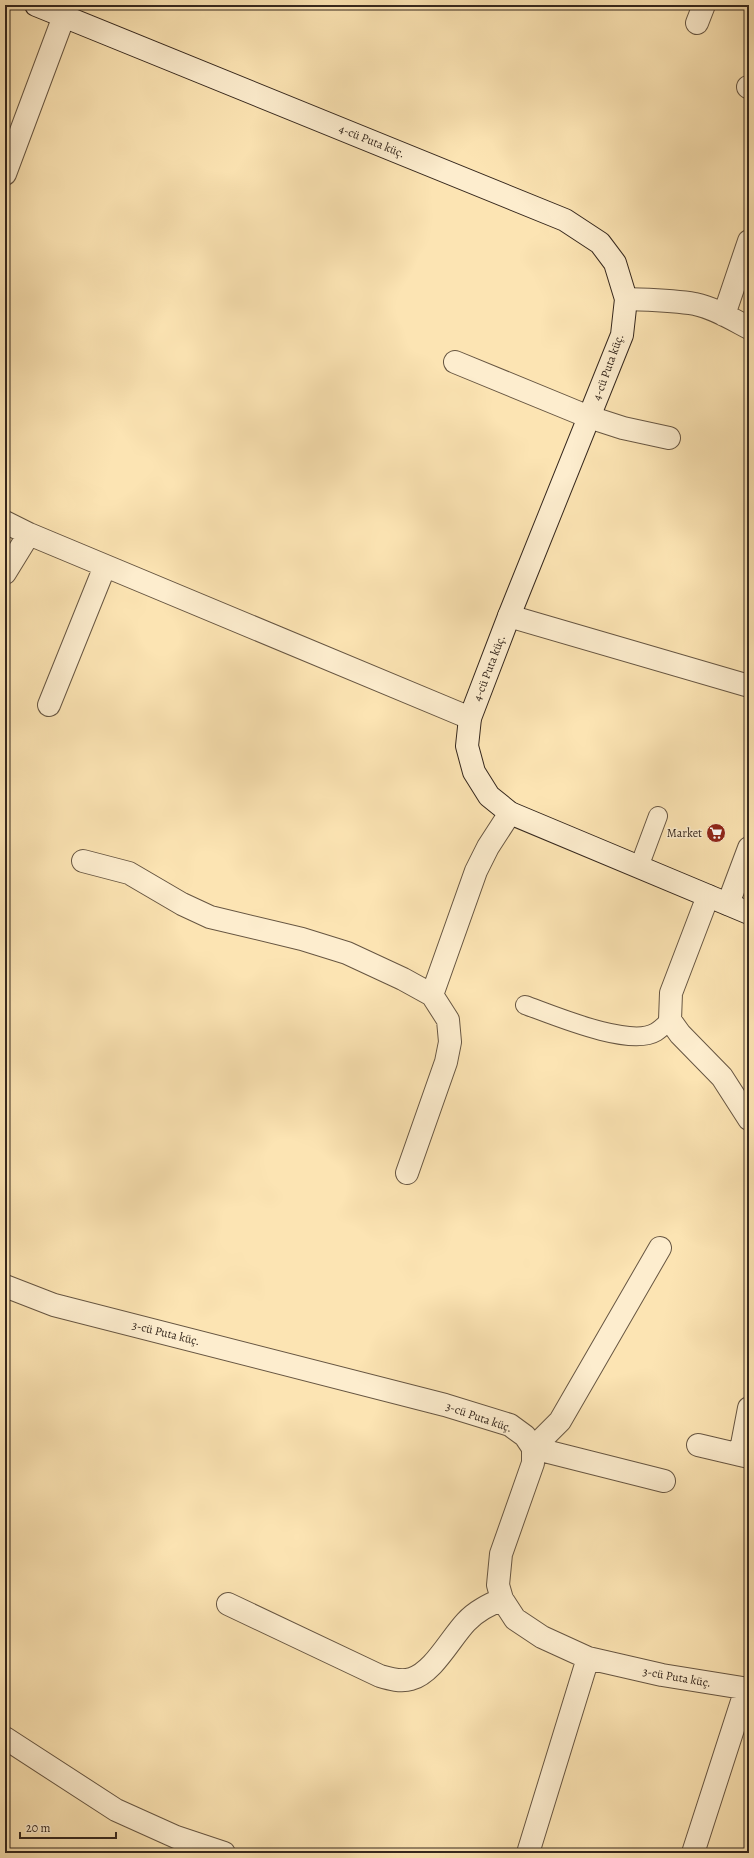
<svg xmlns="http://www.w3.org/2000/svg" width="754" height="1858" viewBox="0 0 754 1858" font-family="Alegreya,serif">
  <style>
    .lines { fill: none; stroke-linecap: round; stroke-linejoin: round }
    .lane-casing { stroke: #675642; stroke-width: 20 }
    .street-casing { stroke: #675642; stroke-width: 24 }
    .secondary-casing { stroke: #35271d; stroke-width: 24 }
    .lane { stroke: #fdedce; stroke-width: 18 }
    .street { stroke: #fdedce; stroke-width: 22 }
    .secondary { stroke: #fdedce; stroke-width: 22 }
    .labels { text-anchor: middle; stroke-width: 3; stroke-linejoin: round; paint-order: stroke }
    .street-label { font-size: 12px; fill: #35271d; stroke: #fdedce }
    .poi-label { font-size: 12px; fill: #35271d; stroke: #fdedce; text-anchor: end }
  </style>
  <rect width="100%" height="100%" fill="#fce4b3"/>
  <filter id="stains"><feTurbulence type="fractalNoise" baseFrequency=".005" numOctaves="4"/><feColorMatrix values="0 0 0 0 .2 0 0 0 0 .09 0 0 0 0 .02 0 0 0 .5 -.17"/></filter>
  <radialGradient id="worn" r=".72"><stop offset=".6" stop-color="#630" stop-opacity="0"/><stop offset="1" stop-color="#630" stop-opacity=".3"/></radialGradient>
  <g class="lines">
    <defs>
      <path id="lane" d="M639 867 658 816
        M525 1005C553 1015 630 1048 656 1032 661 1029 666 1024 670 1020"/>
      <path id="street" d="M697 23 704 5
        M748 87H749
        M5 174 64 16
        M626 299C649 300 672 300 695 304 714 308 732 319 749 328
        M724 315 749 241
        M455 362 589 417 623 428 669 438
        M5 522 29 534 470 718
        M5 573 29 534
        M509 616 749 686
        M49 705 105 566
        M83 861 129 873 182 904 210 917 302 939 347 953 403 979 432 995 476 871 488 847 510 813
        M708 896 671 993 670 1020 680 1034 722 1077 749 1119
        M728 904 749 848
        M407 1173 446 1062 450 1042 448 1020 432 995
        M5 1286 54 1305 445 1405 510 1425 525 1436 533 1448V1463L501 1554 498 1585 502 1599 515 1619 542 1637 588 1658 662 1675 749 1689
        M698 1445 749 1457
        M533 1448 560 1421 660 1248
        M533 1448 664 1481
        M740 1455 749 1408
        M228 1604 380 1676C390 1679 401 1682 411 1679 433 1673 450 1639 466 1622 476 1611 489 1605 502 1599
        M5 1738 116 1810 176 1837 224 1853
        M528 1853 588 1658
        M693 1853 746 1689"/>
      <path id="secondary" d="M36 5 565 220 600 243 615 263 626 299 622 335 509 616 470 718 467 746 474 772 489 796 510 813 749 913"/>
    </defs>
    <use href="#lane" class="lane-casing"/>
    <use href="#street" class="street-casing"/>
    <use href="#secondary" class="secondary-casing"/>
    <use href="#lane" class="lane"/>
    <use href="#street" class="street"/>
    <use href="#secondary" class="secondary"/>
  </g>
  <defs>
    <symbol id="supermarket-disc" viewBox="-11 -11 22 22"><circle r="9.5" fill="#8f2418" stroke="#fdedce"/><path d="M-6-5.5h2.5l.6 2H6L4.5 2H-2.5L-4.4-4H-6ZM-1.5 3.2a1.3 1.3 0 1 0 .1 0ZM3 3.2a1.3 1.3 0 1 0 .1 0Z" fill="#fff"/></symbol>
  </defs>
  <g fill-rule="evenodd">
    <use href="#supermarket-disc" x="705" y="822" width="22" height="22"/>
  </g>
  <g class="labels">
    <g class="street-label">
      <text transform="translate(372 141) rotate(22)" y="4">4-cü Puta küç.</text>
      <text transform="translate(608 367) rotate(-70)" y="4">4-cü Puta küç.</text>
      <text transform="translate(489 668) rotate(-69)" y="4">4-cü Puta küç.</text>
      <text transform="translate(166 1333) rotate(14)" y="4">3-cü Puta küç.</text>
      <text transform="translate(479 1417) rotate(19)" y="4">3-cü Puta küç.</text>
      <text transform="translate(677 1677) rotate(10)" y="4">3-cü Puta küç.</text>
    </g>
    <g class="poi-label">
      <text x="702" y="837">Market</text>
    </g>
  </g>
  <rect width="754" height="1858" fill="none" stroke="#fce4b3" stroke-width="20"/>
  <rect x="6" y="6" width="742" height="1846" fill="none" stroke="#35271d" stroke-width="2"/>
  <rect x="10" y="10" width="734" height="1838" fill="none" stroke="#35271d"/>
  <path d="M20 1832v6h96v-6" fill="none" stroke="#35271d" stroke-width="2"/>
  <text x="26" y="1832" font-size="12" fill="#35271d" stroke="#fdedce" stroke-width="3" paint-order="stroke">20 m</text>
  <rect width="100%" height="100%" filter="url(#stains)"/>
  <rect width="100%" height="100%" fill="url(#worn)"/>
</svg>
